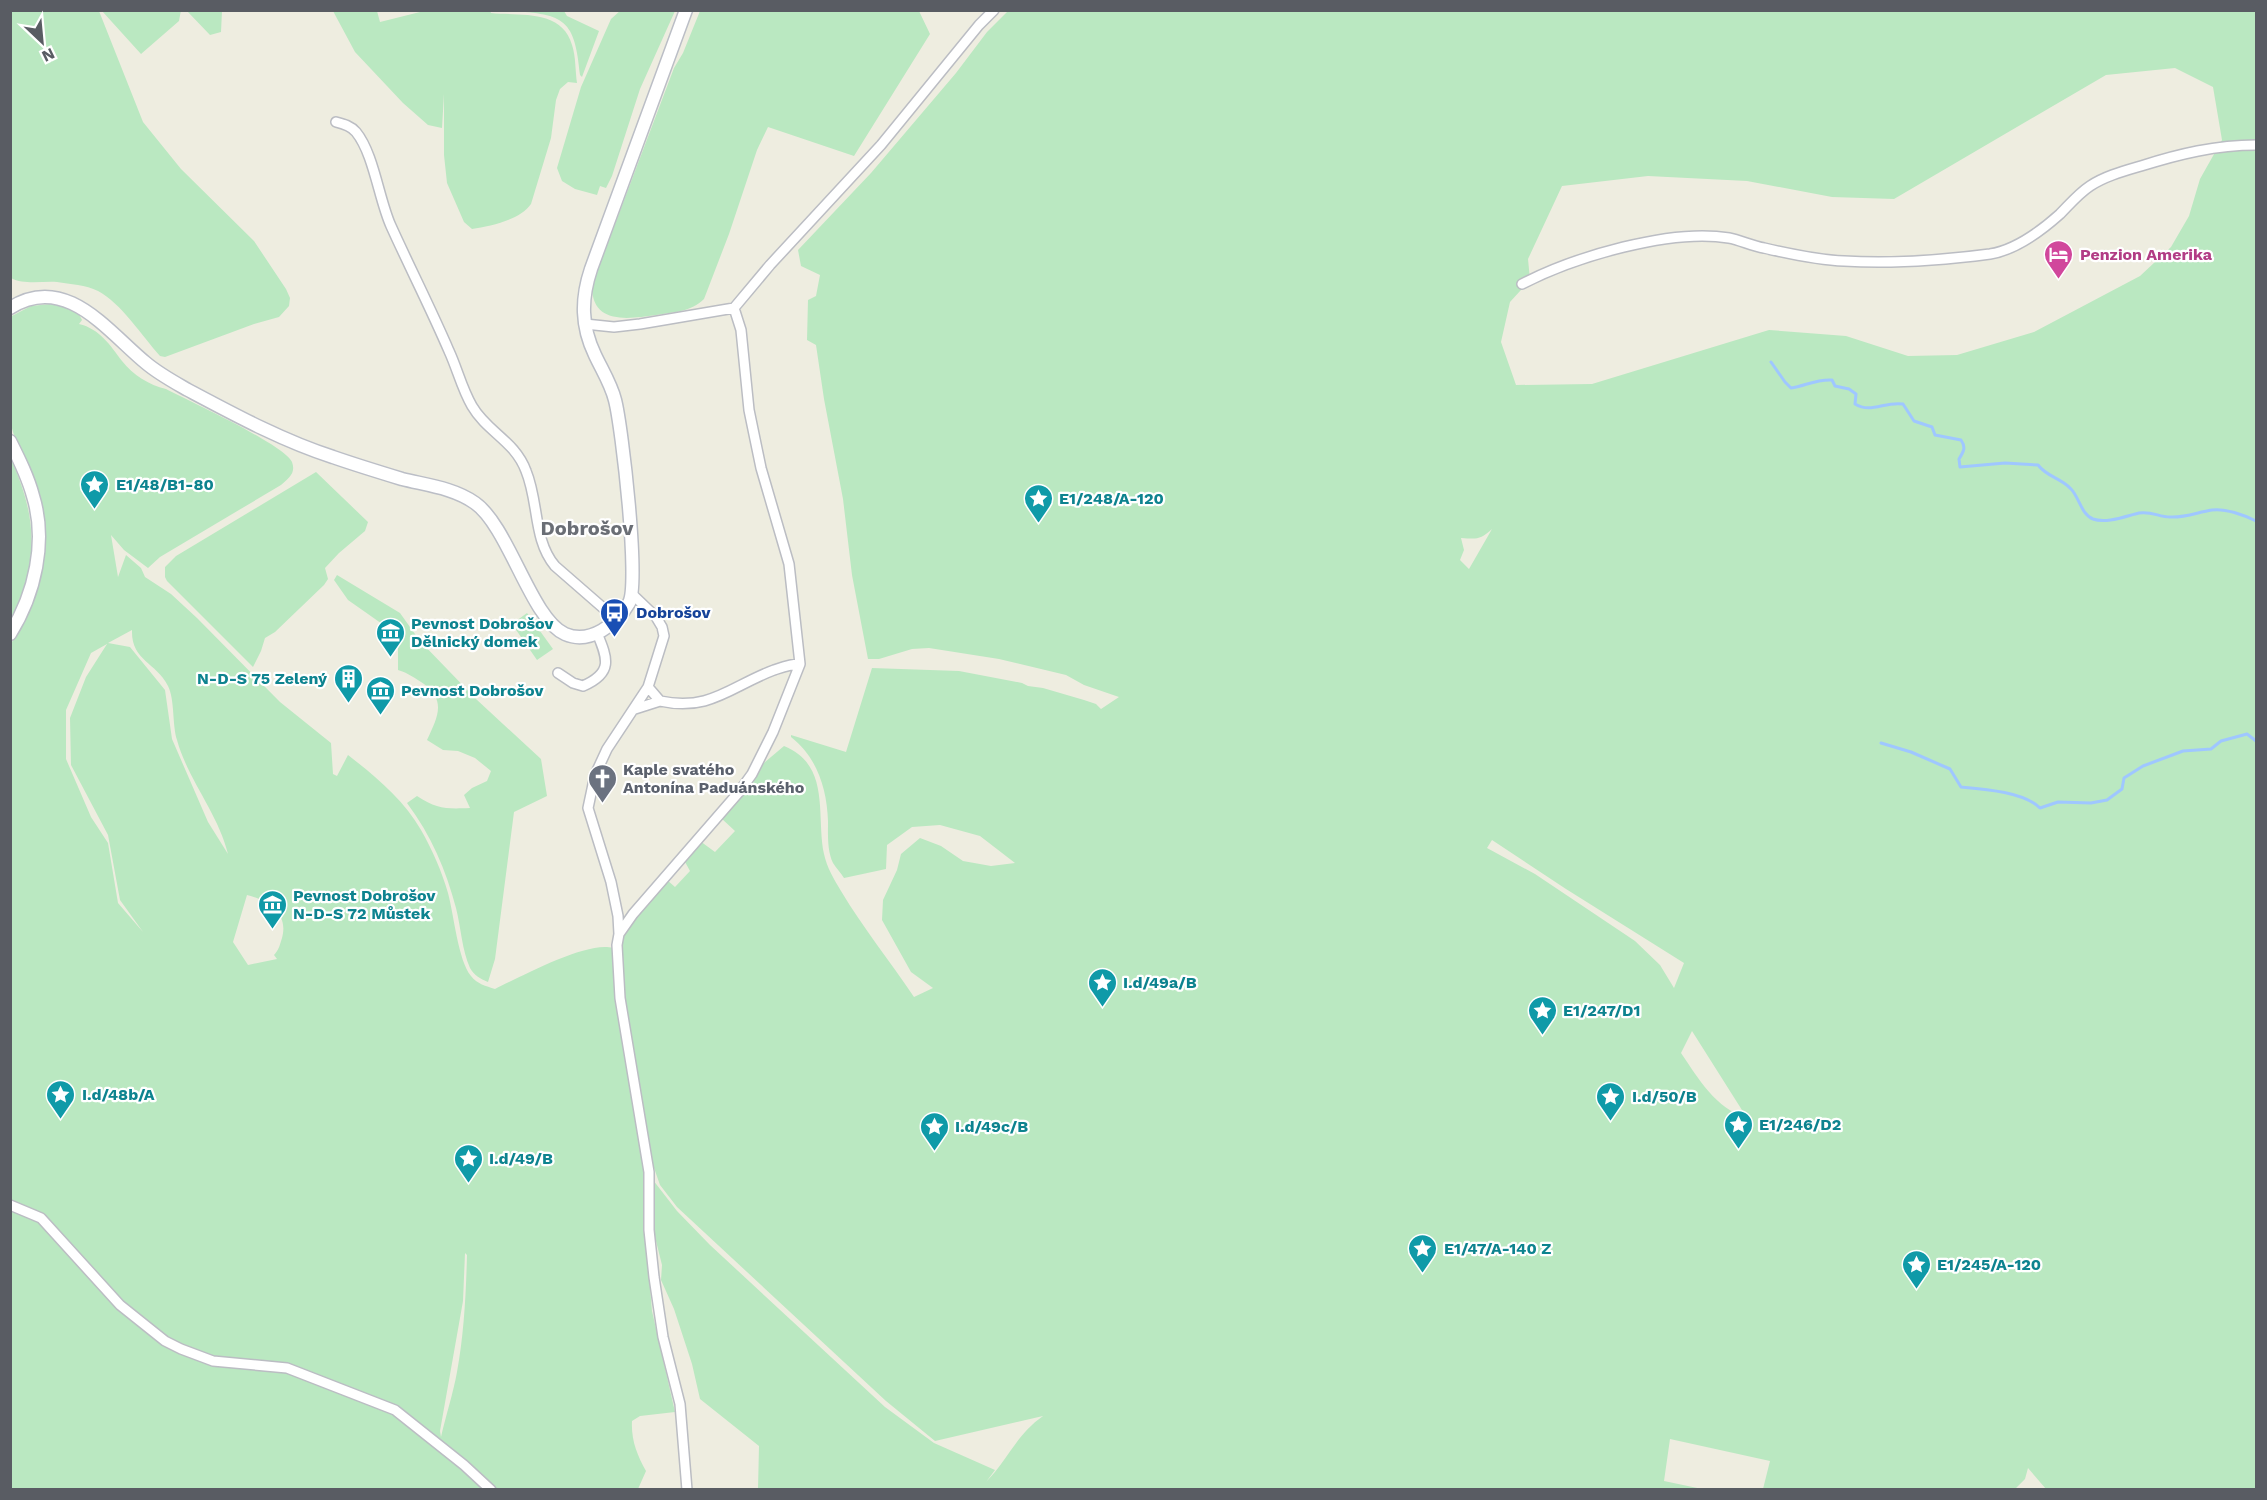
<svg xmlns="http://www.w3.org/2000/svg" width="2267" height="1500" viewBox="0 0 2267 1500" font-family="'Work Sans',sans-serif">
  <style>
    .green { fill: #bae8c1; fill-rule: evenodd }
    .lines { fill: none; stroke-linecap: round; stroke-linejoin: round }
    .stream { stroke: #9fc7ff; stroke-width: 3 }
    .street-casing { stroke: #bbbdc3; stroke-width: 12 }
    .secondary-casing { stroke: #bbbec6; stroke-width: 15 }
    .street { stroke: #fff; stroke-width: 9 }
    .secondary { stroke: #fff; stroke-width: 12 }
    .labels { text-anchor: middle; stroke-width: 4.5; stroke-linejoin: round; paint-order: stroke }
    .hotel-label { font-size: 16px; font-weight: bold; fill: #b23c85; stroke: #fff; text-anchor: start }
    .culture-label { font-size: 16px; font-weight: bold; fill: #0d838f; stroke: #fff; text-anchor: start }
    .transit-label { font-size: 16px; font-weight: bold; fill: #164399; stroke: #fff; text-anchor: start }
    .worship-label { font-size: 16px; font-weight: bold; fill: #5b616d; stroke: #fff; text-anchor: start }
    .quarter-label { font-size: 20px; font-weight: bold; fill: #6a6e75; stroke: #fff }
  </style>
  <rect width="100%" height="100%" fill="#eeede0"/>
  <path class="green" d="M181 10 179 21 141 54 102 11Z
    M621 10 675 11 640 89 612 176 606 188 600 186 597 195 575 189 562 181 557 168 581 87 611 19Z
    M10 11H99L143 122 181 169 254 241 286 289 290 298 289 306 279 317 254 324 165 357 160 356C142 336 121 303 98 291 86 285 70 284 57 282 42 281 24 285 11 278Z
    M187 11H222L221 32 210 35Z
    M333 11H377L380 22 424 11H490L491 13C520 16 562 9 572 45 576 57 575 70 577 83L568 82 560 89 556 100 551 138 531 204C520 220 491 226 472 229L464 222 447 183 444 155V94L442 128 428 125 403 103 355 52Z
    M511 11H564L567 16 599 31 582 77 580 75C575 20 565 14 511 11Z
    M700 11H919L930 34 854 156 768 127 757 150 729 234 704 299C691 312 674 312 656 315 628 319 591 325 592 285L674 68 683 53Z
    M1008 11H2256V1489H2046L2028 1468 2025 1479 2015 1489H1763L1770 1461 1670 1439 1664 1481 1702 1489H758L759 1446 700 1399 692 1364 674 1309 661 1280 662 1265 654 1233 653 1180 677 1211 710 1245 885 1407 934 1443 995 1470 986 1482C1008 1460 1016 1435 1043 1416L935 1441 886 1401 677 1207 660 1185 653 1165 625 997 622 946 624 932 667 880 675 887 690 871 684 860 700 841 715 852 735 831 721 818 758 768 784 746C831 765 816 815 824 854 827 868 834 879 841 891 863 928 890 961 914 997L933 988 911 972 882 920 883 900 897 870 901 854 920 838 941 846 963 861 991 866 1015 863 980 836 940 825 912 827 887 845 886 869 844 878C841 873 836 868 833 863 827 850 828 835 828 821 827 789 817 757 791 737V735L846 752 872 668 959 671 1022 683 1028 686 1043 688 1084 700 1096 704 1101 709 1119 697 1084 685 1066 675 999 659 929 648 912 649 879 659H868L852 575 843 499 824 399 816 345 807 340 808 300 816 296 820 275 801 266 798 250 871 173 956 73 987 32ZM2175 68 2213 87 2222 140 2200 179 2189 216 2171 247 2140 276 2034 332 1957 355 1908 356 1846 336 1769 330 1592 384 1516 385 1501 342 1510 302 1530 280 1528 259 1562 186 1648 176 1747 181 1832 197 1894 199 2106 75ZM1492 529 1469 569 1460 560 1464 550 1461 538C1477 539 1480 540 1492 529ZM1492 840 1566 889 1684 963 1674 988 1660 965 1635 941 1535 874 1487 848ZM1692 1031 1747 1118C1716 1109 1698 1078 1681 1053Z
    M50 304C63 307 77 307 82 320L79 324C100 329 110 345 122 361 133 375 149 385 166 389 187 400 285 445 292 462 296 473 289 478 281 485L160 557 148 568 124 550 111 535 118 577 126 555 141 568 145 577 171 594 197 618 280 702 331 743 333 774 337 776 348 755C375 776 404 800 421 830 432 849 442 872 448 893 454 915 458 960 471 976 477 984 486 986 495 989 520 977 588 940 613 948L617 1001 644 1167 646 1239 652 1311 675 1412 640 1416 632 1421C631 1440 637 1455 646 1471L638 1489H496L483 1477 494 1489 11 1490 10 645C44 596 54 534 34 478 28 462 13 440 11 423 9 413 11 401 11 391 11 366 11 342 10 317L31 306ZM132 630C131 661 156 662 168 686 175 700 172 724 177 740 188 780 218 813 228 854L208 822 172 739 165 690 130 647 108 643ZM107 644 86 677 70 718 71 765 108 835 120 900 143 932 118 903 108 843 91 817 66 759V710L91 653ZM247 895C268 900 289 913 282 938 280 944 279 950 274 955L277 959 248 965 233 942ZM465 1253 467 1255C466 1294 464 1334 457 1372 453 1394 446 1415 441 1437L440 1431 463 1301Z
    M10 457C37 516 40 560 11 620Z
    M316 472 368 522 365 531 339 553 325 568 328 579 324 585 275 632 265 638 261 651 253 667 167 581 165 577V567L176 556Z
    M337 575 400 613 420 641 476 699 541 759 547 796 514 812 495 959 488 982C480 979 474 975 470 968 462 950 461 928 456 908 446 870 431 835 407 803L417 796C437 809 446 809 470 808L464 795 472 788 487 781 491 771 475 758 458 751 443 750 427 740C437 718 447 701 424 684 415 678 408 673 398 670V647L395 633 348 600 334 580Z
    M527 613 553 649 537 660 512 624Z"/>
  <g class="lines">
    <path class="stream" d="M1771 362 1785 382 1791 388C1805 386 1816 379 1832 380L1835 386 1849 389 1856 394 1855 404C1871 414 1885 401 1903 404L1914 421 1932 427 1935 435 1961 440C1966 447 1964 451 1959 459L1960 467 2005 463 2038 465C2047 477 2061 478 2071 489 2079 497 2081 514 2093 519 2106 524 2126 516 2139 513 2152 511 2159 517 2170 517 2185 518 2198 512 2212 510 2225 508 2244 515 2256 521
      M1881 743 1911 752 1950 769 1961 787C1984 789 2024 792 2040 808L2058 802 2091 803 2107 800 2122 789 2124 778 2143 766 2183 751 2211 749 2221 741 2247 734 2256 741"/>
    <defs>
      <path id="street" d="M336 122C344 124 351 126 356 132 374 154 379 200 391 226 410 268 431 309 449 351 457 368 462 389 472 406 487 432 515 441 526 471 539 502 533 540 555 566L617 620
        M1522 284C1574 257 1671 228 1729 238 1740 240 1752 246 1764 248 1790 254 1817 260 1844 261 1891 264 1944 260 1990 254 2016 250 2041 231 2060 214 2070 204 2078 194 2090 186 2105 176 2124 171 2141 166 2179 154 2216 145 2256 145
        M585 324 614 327 640 324 734 308 770 265 881 145 979 25 994 10
        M632 594 656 617 662 627 664 636 648 687 607 749 595 775 588 808 611 882 618 916 619 934 617 945 620 998 649 1172V1230L654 1277 663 1337 680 1404 687 1490
        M558 673 573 683 583 686C613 673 608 659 597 633
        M648 687 660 701C710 712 731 686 774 670 783 667 791 664 800 664
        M635 709 660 701
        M619 934 633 914 739 792 752 774 773 732 800 664 789 564 761 468 749 410 741 330 734 308
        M10 1205 41 1218 120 1305 165 1341 181 1349 213 1361 287 1368 395 1410 464 1465 491 1490"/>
      <path id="secondary" d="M10 308C66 272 108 332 146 363 159 374 174 382 188 390 235 415 283 441 333 457 356 465 379 472 402 479 426 485 454 488 475 503 509 527 531 619 565 634 590 645 617 624 629 603 640 584 622 427 615 400 611 384 602 370 595 355 581 326 581 299 591 269L686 10
        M10 441C19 459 28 477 33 496 47 541 35 594 10 634"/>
    </defs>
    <use href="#street" class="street-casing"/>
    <use href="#secondary" class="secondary-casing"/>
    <use href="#street" class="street"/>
    <use href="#secondary" class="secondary"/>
  </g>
  <defs>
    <symbol id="hotel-pin" viewBox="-11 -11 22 30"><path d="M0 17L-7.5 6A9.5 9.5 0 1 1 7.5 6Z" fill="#d1479c" stroke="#fff"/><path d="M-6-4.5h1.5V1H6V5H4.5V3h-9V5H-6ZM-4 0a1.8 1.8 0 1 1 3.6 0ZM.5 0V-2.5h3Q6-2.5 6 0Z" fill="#fff"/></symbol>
    <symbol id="sight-pin" viewBox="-11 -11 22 30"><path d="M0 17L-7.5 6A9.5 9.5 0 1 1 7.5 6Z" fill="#0f9aa8" stroke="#fff"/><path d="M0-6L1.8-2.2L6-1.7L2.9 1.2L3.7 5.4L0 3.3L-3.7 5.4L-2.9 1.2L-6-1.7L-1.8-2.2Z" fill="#fff"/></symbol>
    <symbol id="bus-pin" viewBox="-11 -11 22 30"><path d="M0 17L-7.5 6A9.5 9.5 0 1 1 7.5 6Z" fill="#1a4fb4" stroke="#fff"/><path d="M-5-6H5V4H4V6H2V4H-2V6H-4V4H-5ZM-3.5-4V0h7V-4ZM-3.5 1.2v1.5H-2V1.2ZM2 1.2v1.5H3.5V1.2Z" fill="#fff"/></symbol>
    <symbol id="museum-pin" viewBox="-11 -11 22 30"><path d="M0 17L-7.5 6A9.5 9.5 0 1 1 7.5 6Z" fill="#0f9aa8" stroke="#fff"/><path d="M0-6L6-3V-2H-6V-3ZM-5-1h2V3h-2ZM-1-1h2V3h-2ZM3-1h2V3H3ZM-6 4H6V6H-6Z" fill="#fff"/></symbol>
    <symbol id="building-pin" viewBox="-11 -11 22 30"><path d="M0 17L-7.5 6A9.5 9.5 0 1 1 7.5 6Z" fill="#0f9aa8" stroke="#fff"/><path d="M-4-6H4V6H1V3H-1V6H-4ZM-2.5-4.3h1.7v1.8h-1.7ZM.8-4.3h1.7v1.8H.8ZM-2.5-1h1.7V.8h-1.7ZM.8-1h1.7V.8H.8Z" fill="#fff"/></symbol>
    <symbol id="church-pin" viewBox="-11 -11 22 30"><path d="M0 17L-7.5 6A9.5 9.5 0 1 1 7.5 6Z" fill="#6b7280" stroke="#fff"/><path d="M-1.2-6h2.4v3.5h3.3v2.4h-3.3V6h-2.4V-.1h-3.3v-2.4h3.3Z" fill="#fff"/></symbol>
  </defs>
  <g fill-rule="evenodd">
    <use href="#hotel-pin" x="2042" y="238" width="33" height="45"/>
    <use href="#sight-pin" x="78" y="468" width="33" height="45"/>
    <use href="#sight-pin" x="1022" y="482" width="33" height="45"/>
    <use href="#bus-pin" x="598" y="596" width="33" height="45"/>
    <use href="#museum-pin" x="374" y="616" width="33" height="45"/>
    <use href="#building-pin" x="332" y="662" width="33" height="45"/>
    <use href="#museum-pin" x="364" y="674" width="33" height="45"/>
    <use href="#church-pin" x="586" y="762" width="33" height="45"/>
    <use href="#museum-pin" x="256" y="888" width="33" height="45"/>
    <use href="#sight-pin" x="1086" y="966" width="33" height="45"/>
    <use href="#sight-pin" x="1526" y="994" width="33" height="45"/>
    <use href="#sight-pin" x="44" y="1078" width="33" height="45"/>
    <use href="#sight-pin" x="1594" y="1080" width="33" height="45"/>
    <use href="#sight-pin" x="1722" y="1108" width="33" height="45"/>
    <use href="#sight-pin" x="918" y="1110" width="33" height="45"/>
    <use href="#sight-pin" x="452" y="1142" width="33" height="45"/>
    <use href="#sight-pin" x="1406" y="1232" width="33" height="45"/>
    <use href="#sight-pin" x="1900" y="1248" width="33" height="45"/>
  </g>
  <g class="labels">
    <g class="hotel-label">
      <text x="2080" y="260">Penzion Amerika</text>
    </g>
    <g class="culture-label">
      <text x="116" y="490">E1/48/B1-80</text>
      <text x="1059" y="504">E1/248/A-120</text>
      <text x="411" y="629">Pevnost Dobrošov<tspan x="411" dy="18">Dělnický domek</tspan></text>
      <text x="327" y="684" text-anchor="end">N-D-S 75 Zelený</text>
      <text x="401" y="696">Pevnost Dobrošov</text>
      <text x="293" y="901">Pevnost Dobrošov<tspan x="293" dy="18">N-D-S 72 Můstek</tspan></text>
      <text x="1123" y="988">I.d/49a/B</text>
      <text x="1563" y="1016">E1/247/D1</text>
      <text x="82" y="1100">I.d/48b/A</text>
      <text x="1632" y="1102">I.d/50/B</text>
      <text x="1759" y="1130">E1/246/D2</text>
      <text x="955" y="1132">I.d/49c/B</text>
      <text x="489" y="1164">I.d/49/B</text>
      <text x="1444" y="1254">E1/47/A-140 Z</text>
      <text x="1937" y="1270">E1/245/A-120</text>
    </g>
    <g class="transit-label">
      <text x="636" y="618">Dobrošov</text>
    </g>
    <g class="worship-label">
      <text x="623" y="775">Kaple svatého<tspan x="623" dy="18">Antonína Paduánského</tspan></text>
    </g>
    <g class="quarter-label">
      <text x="587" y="535">Dobrošov</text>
    </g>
  </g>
  <rect width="2267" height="1500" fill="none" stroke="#595c63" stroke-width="24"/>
  <g transform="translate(42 42) rotate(154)" stroke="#ffffff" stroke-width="4.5" paint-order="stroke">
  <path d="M0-4.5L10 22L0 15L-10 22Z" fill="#595c63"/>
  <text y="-9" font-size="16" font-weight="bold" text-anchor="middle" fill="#595c63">N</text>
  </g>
</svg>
